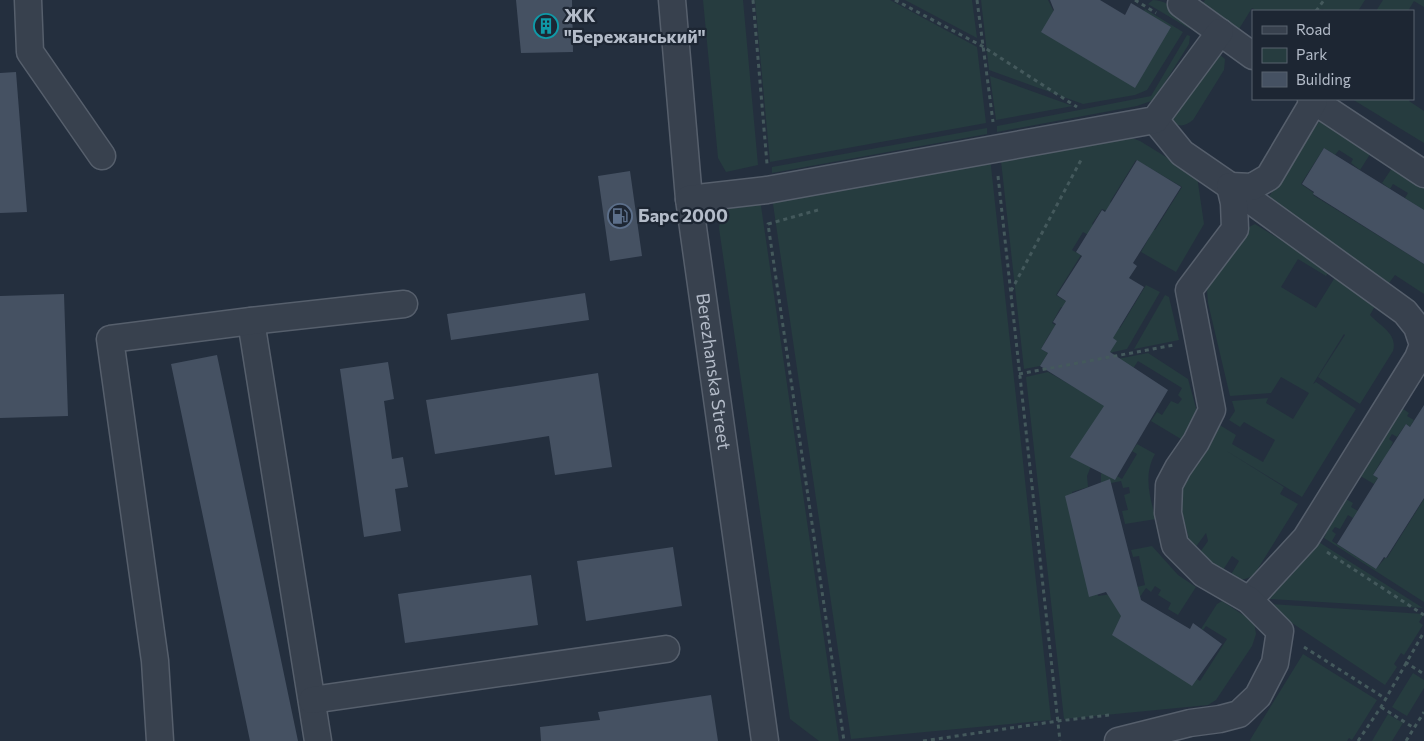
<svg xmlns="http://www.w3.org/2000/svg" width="1424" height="741" viewBox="0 0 1424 741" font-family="Commissioner,sans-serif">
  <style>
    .green { fill: #263c3f }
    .building { fill: #455162 }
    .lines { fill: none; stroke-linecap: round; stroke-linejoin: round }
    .minor-casing { stroke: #565f6c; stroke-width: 29 }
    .path { stroke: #44595c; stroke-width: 3; stroke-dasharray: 4 4; stroke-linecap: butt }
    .minor { stroke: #38414e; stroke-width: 26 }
    .labels { text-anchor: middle; stroke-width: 4.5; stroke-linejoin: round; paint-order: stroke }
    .poi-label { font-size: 18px; font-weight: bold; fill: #b4bcc9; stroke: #1d2633; text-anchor: start }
    .street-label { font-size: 18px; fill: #b4bcc9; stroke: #1d2633 }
  </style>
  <rect width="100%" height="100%" fill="#242f3e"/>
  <path class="green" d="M703 0H743L758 165 726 172 718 158Z
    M755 0H890L977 47 986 123 770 162Z
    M905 0H972L977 38Z
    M981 0H1048L1053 10 1062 17 1133 28 1145 9 1183 32 1147 90 1135 95 1083 104 989 70Z
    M1153 0C1168 0 1186 15 1190 29L1148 4Z
    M1205 0H1365L1358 11H1326L1322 9 1320 11H1257L1252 8 1239 29 1202 4Z
    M1383 0H1424V7L1414 1 1408 11H1376Z
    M1187 35 1190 36 1189 44 1154 100 1137 106 997 132V126L1151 96Z
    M1219 54 1225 59 1224 70 1193 120C1184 127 1177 128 1171 118Z
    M990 76 1073 106 996 120Z
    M1352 99H1409V101L1424 111V143Z
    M1320 120 1374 148 1360 170 1351 163 1353 159 1339 150 1335 155 1324 148 1301 184 1314 193 1313 195 1424 264V294L1395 275 1386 287 1260 210Z
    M987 128V134L772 173V167Z
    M1126 138H1132L1140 141 1197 176 1204 224 1176 272 1141 252 1149 238 1151 228 1155 230 1182 187 1136 160 1110 202 1113 204 1109 212 1102 209 1092 224 1098 228 1092 237 1083 232 1072 250 1081 255 1056 295 1070 304 1066 309 1061 307 1052 323 1062 329 1050 333 1041 349 1048 353 1040 366 1024 369 1001 161Z
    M990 157 1051 720 851 739 772 197Z
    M1396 162 1424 180V211L1405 198 1408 193 1393 184 1390 189 1382 183Z
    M760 199 839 741H819L790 719 719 228C720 219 723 212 731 207Z
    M1255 224 1330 270 1326 276 1298 259 1281 287 1316 308 1337 274 1375 306 1370 315C1380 326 1398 334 1393 351L1360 404 1318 377 1345 335 1344 334 1313 384 1316 382 1356 409 1302 497 1225 450 1284 487 1280 494 1298 504 1254 575C1246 580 1238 581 1229 578L1239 561 1232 556 1221 573 1196 558 1208 541 1206 533 1192 552 1178 496 1180 485 1218 424 1236 435 1232 444 1263 462 1275 440 1244 422 1240 427 1229 420 1235 411 1232 401 1268 398 1266 403 1293 419 1309 393 1281 377 1271 393 1230 396 1208 303 1207 290 1210 281 1243 230Z
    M1146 285 1160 292 1127 349 1109 353 1107 334 1114 324 1120 328Z
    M1165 295 1169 297 1179 340 1134 349Z
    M1148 353 1188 379 1196 408V413L1181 439 1151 421 1157 412 1162 415 1171 401 1178 404 1182 399 1178 395 1182 388 1138 361 1130 373 1093 461 1087 476 1088 487 1072 492 1098 596 1112 594 1177 666 1200 681 1227 639 1206 626 1203 630 1201 629 1217 604 1222 601 1254 622 1256 634 1252 646 1216 700 1208 705 1064 719 1026 377 1048 372 1076 388 1097 363Z
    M1399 406 1409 413 1407 416 1414 420 1410 427 1406 424 1397 437 1392 434 1389 439 1393 442 1390 448 1395 452 1387 464 1381 461 1373 475 1378 478 1374 484 1357 474Z
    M1137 444 1155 454C1143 475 1150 498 1156 519L1125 524 1122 511 1128 510 1124 495 1130 493 1129 487 1123 488 1121 481 1101 485V474L1104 468 1122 479 1137 454 1132 451Z
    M1341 496 1353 503 1351 507 1358 511 1353 518 1348 515 1340 529 1335 527 1332 531 1336 534 1332 541 1376 569 1385 558H1387L1424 499V602L1324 538 1326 534 1319 530Z
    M1314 539 1423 608 1268 599 1267 596 1276 577 1292 575Z
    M1152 546 1178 575 1196 587 1178 615 1168 609 1171 603 1158 595 1161 590 1155 586 1151 592 1146 588 1135 604 1125 590 1145 585 1139 556 1133 557 1131 550Z
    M1270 604 1424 614 1419 622 1423 625 1404 655 1401 653 1394 664 1397 667 1385 685 1274 611Z
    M1303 654 1377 700 1352 740 1349 738 1347 741H1251L1250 740Z
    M1413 673 1424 680V688L1407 716 1392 707Z
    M1388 714 1403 723 1392 741H1372Z"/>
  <path class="building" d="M516 0H572L573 52 521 53Z
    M1050 0H1100L1125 15 1131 3 1171 27 1135 88 1041 32 1054 10Z
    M16 72 27 212 0 213V73Z
    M1324 148 1424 210V264L1313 194 1314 192 1302 184Z
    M1137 160 1181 187 1133 263 1137 266 1129 278 1144 287 1113 338 1117 341 1110 352 1168 390 1115 480 1070 457 1104 406 1040 366 1048 353 1041 349 1056 324 1053 322 1066 301 1057 295 1082 256 1076 252 1102 210 1105 212Z
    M630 171 642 256 610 261 598 176Z
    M585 293 589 320 451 340 447 314Z
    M64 294 68 416 0 418V296Z
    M217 355 298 741H250L171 364Z
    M388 362 394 399 384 401 392 459 403 457 408 487 395 489 401 531 364 537 340 369Z
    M598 373 612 467 555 475 549 436 435 454 426 400Z
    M1424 405V498L1386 558 1384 557 1376 569 1337 544 1378 478 1373 475 1406 424 1410 427Z
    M1110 479 1141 600 1190 629 1193 623 1222 644 1192 686 1112 635 1121 616 1106 592 1089 597 1065 496Z
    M673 547 682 606 586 621 577 561Z
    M531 575 538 625 405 643 398 594Z
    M711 695 718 741H541L540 727 600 720 598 712Z"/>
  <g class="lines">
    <defs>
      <g id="minor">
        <path d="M28 0 30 52 102 156"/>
        <path id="s1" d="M672 0 689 199 765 741"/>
        <path d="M1183 0 1181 4 1253 56"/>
        <path d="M1311 99 1424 174"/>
        <path d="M1155 120 1182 153 1246 197 1405 312 1417 327 1423 345 1418 358 1306 538 1249 600"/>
        <path d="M689 199 767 190 1155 120 1220 32"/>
        <path d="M251 321 318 741"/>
        <path d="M312 700 666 649"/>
        <path d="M160 741 155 661 110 339 251 321 404 304"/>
        <path d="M1118 741 1190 723 1220 719 1239 714 1258 696 1275 663 1280 631 1249 600 1204 574 1175 545 1168 513 1169 485 1178 468 1196 442 1212 410 1189 290 1235 229 1234 203 1230 186 1252 187 1269 177 1314 101"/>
      </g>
    </defs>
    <use href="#minor" class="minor-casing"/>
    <path class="path" d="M753 0 767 164
      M895 0 982 46 1077 107
      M977 0 993 122
      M1135 0 1156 13
      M1316 11 1324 0
      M998 176 1060 741
      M818 210 768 224 844 741
      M1011 291 1081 160
      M1019 374 1174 345
      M1327 552 1424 615
      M1304 647 1386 699
      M1405 662 1424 674
      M1381 707 1414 728
      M923 741 1058 721 1109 715
      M1358 741 1381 707 1424 632
      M1406 741 1424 712"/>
    <use href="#minor" class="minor"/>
  </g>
  <defs>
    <symbol id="building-ring" viewBox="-11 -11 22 22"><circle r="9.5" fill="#1d2633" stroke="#0f9aa8" stroke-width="1.5"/><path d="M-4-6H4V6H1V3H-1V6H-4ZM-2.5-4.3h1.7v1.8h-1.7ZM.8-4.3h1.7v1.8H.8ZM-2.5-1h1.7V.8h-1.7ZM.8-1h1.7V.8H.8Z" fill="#0f9aa8"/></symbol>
    <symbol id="fuel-ring" viewBox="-11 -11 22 22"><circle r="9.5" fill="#1d2633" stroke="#5c6f8a" stroke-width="1.5"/><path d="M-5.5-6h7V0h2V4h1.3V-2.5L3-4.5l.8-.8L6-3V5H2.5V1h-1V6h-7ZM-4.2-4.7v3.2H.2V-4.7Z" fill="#5c6f8a"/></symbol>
  </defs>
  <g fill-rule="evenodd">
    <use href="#building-ring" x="532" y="12" width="28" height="28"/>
    <use href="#fuel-ring" x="606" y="202" width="28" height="28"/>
  </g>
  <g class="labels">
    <g class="poi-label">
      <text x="564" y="22">ЖК<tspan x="564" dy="21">"Бережанський"</tspan></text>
      <text x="638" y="222">Барс 2000</text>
    </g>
    <g class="street-label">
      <text dy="6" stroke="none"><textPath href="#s1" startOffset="374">Berezhanska Street</textPath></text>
    </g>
  </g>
  <rect x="1252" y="10" width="162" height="90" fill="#1d2633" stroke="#59626f"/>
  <rect x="1262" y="26" width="25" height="8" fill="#38414e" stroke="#59626f"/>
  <text x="1296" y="35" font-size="15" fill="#b4bcc9">Road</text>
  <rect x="1262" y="48" width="25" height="15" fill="#263c3f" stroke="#59626f"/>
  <text x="1296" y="60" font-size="15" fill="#b4bcc9">Park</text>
  <rect x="1262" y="72" width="25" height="15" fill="#455162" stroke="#59626f"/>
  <text x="1296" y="85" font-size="15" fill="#b4bcc9">Building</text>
</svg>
